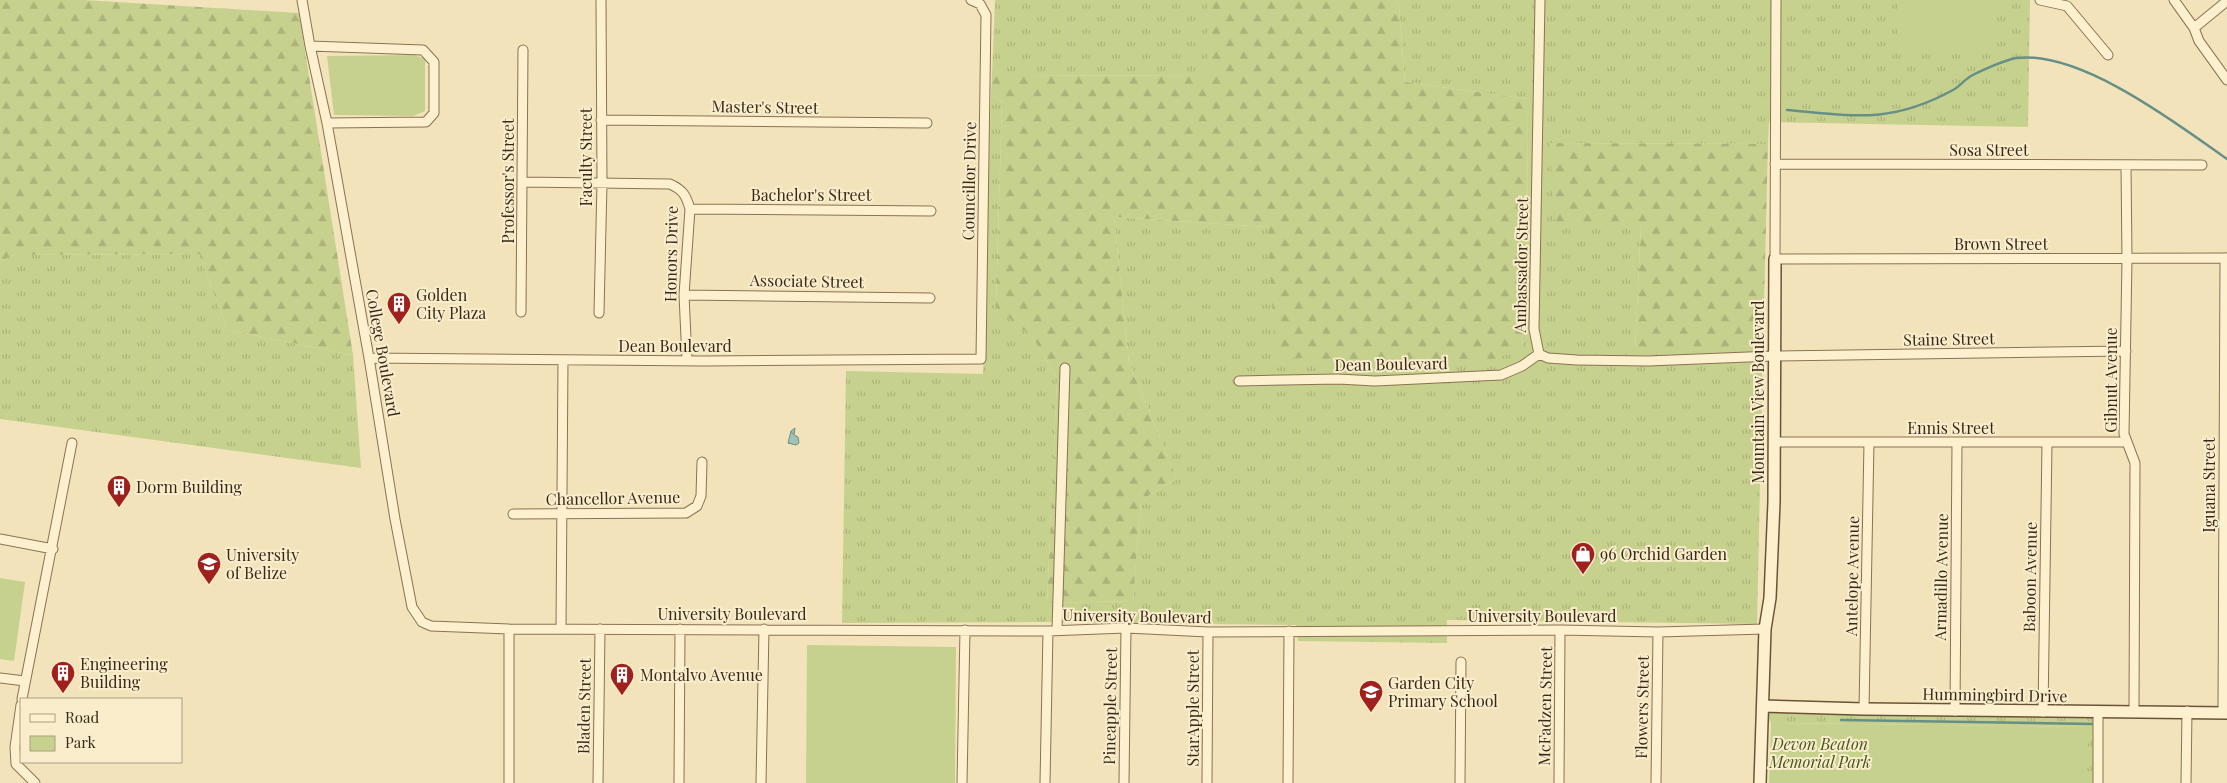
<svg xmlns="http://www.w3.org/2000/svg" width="2227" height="783" viewBox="0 0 2227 783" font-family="'Playfair Display',serif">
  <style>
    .grass { fill: url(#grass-tufts) }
    .forest { fill: url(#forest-firs) }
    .green { fill: #c7d18e }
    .water { fill: url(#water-waves); stroke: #669087 }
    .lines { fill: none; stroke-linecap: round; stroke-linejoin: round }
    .stream { stroke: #669087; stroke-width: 2.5 }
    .street-casing { stroke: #8b7253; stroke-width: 11 }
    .secondary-casing { stroke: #6c5337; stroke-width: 14 }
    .street { stroke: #fcf0cf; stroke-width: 9 }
    .secondary { stroke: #fcf0cf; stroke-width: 11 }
    .labels { text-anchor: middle; stroke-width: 4; stroke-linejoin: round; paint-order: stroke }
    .street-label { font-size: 16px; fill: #38291a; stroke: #f9edcb }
    .poi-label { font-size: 16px; fill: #38291a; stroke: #f9edcb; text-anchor: start }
    .park-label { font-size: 16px; font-style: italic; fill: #47571e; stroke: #f9edcb }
  </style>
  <defs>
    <pattern id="grass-tufts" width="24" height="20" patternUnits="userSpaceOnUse" patternTransform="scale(1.25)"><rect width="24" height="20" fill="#c7d18e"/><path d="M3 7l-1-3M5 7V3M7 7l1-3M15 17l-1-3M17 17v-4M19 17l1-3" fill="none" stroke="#acb37a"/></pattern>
    <pattern id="forest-firs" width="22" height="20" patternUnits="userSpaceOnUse" patternTransform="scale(1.25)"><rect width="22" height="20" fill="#c7d18e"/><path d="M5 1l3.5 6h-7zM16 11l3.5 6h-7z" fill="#acb37a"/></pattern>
    <pattern id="water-waves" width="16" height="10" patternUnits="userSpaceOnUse" patternTransform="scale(1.25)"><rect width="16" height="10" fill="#a0c2b9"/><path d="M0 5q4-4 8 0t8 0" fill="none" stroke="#839e96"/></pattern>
  </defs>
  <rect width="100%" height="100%" fill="#f2e3bb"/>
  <path class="grass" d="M995 0H1208V76L992 75Z
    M1396 0H2030L2028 127 1769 122 1768 144 1550 143 1641 224 1635 349 1763 346 1757 624 1447 620V643L1298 641 1296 625 1045 622 842 623 846 371 983 374 991 94 1002 102 996 306 1033 338 1057 378 1047 603 1133 601 1141 500 1177 479 1129 363 1114 217 1268 227 1522 348 1527 267 1528 99 1405 82 1399 6Z
    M199 254 228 330 353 355 361 468 0 419V261L14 255Z
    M1763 706 2098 713V783H2087V727L1771 723Z"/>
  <path class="forest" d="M0 0H84L299 13 353 355 228 330 199 254 14 255 0 261Z
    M1208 0H1396L1399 6 1405 82 1528 99 1527 267 1522 348 1484 364 1275 357 1268 227 1114 217 1129 363 1177 479 1141 500 1133 601 1047 603 1057 378 1033 338 996 307 1002 102 991 94 992 75 1208 76Z
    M1550 143 1768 144 1763 346 1635 350 1641 224 1555 227Z"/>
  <path class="green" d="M1897 0H1995V47L1897 46Z
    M415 55 425 59V111L413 116 334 115 327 56Z
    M0 578 25 582 14 661 0 659Z
    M807 645 956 647 955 783H806Z
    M1771 723 2088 727 2087 783H1769Z"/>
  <path class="water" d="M795 428 794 435 798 437 799 443 796 445 788 443 791 431Z"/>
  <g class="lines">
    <path class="stream" d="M1787 110C1854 116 1891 124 1953 90 1959 87 1964 80 1971 76 1980 71 2005 60 2016 58 2080 50 2176 123 2227 159
      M1841 720 2093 724"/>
    <defs>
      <path id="street" d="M302 0 310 46 327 123 369 358 395 519 412 607 422 622 431 626 509 629 1048 631 1126 628 1208 632 1560 630 1658 632 1765 629
        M1540 0 1534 329 1539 354 1548 358 1577 360 1648 361 1773 356 2126 351
        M1776 0 1775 259 2227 258
        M2040 0 2067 6 2108 55
        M2174 0 2194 28 2199 41 2227 80
        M2194 28 2227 1
        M310 46 423 50 434 62V113L426 122 327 123
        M601 120 927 123
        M1775 164 2202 165
        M2126 166 2127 259 2124 434 2135 463 2134 712
        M523 182 670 184C683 190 686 195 690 209L684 295 687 360
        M690 209 931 211
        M684 295 930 298
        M521 312 523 50
        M599 313 602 183 601 0
        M369 358 704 361 981 359 986 15 980 4 971 0
        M1239 381 1338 379 1375 381 1501 375 1522 366 1539 354
        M1775 442H2127
        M513 514 686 513 697 506 701 496 702 462
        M0 539 53 549
        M509 629V783
        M561 629 563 360
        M1057 630 1065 368
        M0 678 25 681
        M22 699 72 443
        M21 705 15 747 16 764 35 783
        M1864 709 1869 442
        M1955 711 1957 443
        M2043 712 2047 443
        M2223 713 2225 258
        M598 783 600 629
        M679 783 680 629
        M761 783 764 629
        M962 783 965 630
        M1045 783 1048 631
        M1124 783 1126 628
        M1207 783 1208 632
        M1288 783 1289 631
        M1460 783 1461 662
        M1559 783 1560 630
        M1656 783 1658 632
        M2098 783V713
        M2186 783 2187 711"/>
      <path id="secondary" d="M1763 706 1864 709 2227 713
        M1760 783 1765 629 1770 598 1774 502 1775 259"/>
    </defs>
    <use href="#street" class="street-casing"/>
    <use href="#secondary" class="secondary-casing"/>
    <use href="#street" class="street"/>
    <use href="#secondary" class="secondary"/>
  </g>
  <defs>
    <symbol id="building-pin" viewBox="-11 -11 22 30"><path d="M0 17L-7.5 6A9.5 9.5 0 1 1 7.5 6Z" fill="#a0201d" stroke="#f9edcb"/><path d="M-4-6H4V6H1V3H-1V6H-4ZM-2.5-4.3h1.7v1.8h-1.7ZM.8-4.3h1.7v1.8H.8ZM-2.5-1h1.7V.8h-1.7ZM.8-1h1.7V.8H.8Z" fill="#fff"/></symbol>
    <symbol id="shop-pin" viewBox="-11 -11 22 30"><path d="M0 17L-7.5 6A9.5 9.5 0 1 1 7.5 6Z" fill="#a0201d" stroke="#f9edcb"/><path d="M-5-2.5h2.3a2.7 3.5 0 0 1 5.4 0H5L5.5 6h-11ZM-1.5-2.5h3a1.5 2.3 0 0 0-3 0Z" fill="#fff"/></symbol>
    <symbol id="university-pin" viewBox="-11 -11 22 30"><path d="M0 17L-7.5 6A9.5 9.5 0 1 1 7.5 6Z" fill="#a0201d" stroke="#f9edcb"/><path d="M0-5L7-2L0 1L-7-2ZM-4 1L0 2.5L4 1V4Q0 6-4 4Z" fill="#fff"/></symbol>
    <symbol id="school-pin" viewBox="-11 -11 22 30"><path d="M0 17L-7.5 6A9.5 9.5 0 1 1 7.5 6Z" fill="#a0201d" stroke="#f9edcb"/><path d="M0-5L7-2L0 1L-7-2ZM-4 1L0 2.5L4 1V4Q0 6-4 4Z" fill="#fff"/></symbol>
  </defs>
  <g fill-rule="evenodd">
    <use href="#building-pin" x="385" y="290" width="28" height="38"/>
    <use href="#building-pin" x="105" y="473" width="28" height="38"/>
    <use href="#shop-pin" x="1569" y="540" width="28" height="38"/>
    <use href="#university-pin" x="195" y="550" width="28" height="38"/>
    <use href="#building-pin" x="49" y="659" width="28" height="38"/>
    <use href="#building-pin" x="608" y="661" width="28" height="38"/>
    <use href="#school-pin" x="1357" y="678" width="28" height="38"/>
  </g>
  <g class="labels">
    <g class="street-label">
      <text transform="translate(765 107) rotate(1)" y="6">Master's Street</text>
      <text x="1989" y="156">Sosa Street</text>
      <text transform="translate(586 157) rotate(-90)" y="6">Faculty Street</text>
      <text transform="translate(508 181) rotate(-90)" y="6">Professor's Street</text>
      <text transform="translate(969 181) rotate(-89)" y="6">Councillor Drive</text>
      <text x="811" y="201">Bachelor's Street</text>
      <text x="2001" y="250">Brown Street</text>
      <text transform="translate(671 254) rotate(-89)" y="6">Honors Drive</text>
      <text transform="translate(1521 265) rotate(-89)" y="6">Ambassador Street</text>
      <text transform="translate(807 281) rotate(1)" y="6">Associate Street</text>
      <text transform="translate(1949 339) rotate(-1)" y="6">Staine Street</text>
      <text x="675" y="352">Dean Boulevard</text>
      <text transform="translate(383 353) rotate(80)" y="6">College Boulevard</text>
      <text transform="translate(1391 364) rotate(-1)" y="6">Dean Boulevard</text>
      <text transform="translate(2111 380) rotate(-90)" y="6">Gibnut Avenue</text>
      <text transform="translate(1758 392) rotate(-90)" y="6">Mountain View Boulevard</text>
      <text x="1951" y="434">Ennis Street</text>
      <text transform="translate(2209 485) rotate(-90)" y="6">Iguana Street</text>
      <text transform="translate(613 498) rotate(-1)" y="6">Chancellor Avenue</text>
      <text transform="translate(1852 576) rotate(-89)" y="6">Antelope Avenue</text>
      <text transform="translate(1941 577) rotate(-89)" y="6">Armadillo Avenue</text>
      <text transform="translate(2030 577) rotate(-89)" y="6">Baboon Avenue</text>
      <text x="732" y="620">University Boulevard</text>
      <text transform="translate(1137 616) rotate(1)" y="6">University Boulevard</text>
      <text x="1542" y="622">University Boulevard</text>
      <text transform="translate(1995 695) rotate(1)" y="6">Hummingbird Drive</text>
      <text transform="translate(584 706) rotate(-89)" y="6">Bladen Street</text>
      <text transform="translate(1110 706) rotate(-89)" y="6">Pineapple Street</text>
      <text transform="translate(1545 706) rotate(-89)" y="6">McFadzen Street</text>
      <text transform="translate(1642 707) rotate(-89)" y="6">Flowers Street</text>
      <text transform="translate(1193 708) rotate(-90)" y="6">StarApple Street</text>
    </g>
    <g class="poi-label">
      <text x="416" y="301">Golden<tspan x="416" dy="18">City Plaza</tspan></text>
      <text x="136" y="493">Dorm Building</text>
      <text x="1600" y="560">96 Orchid Garden</text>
      <text x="226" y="561">University<tspan x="226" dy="18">of Belize</tspan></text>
      <text x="80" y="670">Engineering<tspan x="80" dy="18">Building</tspan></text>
      <text x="640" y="681">Montalvo Avenue</text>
      <text x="1388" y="689">Garden City<tspan x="1388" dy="18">Primary School</tspan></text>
    </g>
    <g class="park-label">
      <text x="1820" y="750">Devon Beaton<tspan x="1820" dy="18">Memorial Park</tspan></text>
    </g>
  </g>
  <rect x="20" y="698" width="162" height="65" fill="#f9edcb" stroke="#ac9f84"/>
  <rect x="30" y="714" width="25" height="8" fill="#fcf0cf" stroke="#ac9f84"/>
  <text x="65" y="723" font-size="15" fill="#38291a">Road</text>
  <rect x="30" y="736" width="25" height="15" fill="#c7d18e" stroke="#ac9f84"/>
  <text x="65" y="748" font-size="15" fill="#38291a">Park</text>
</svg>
